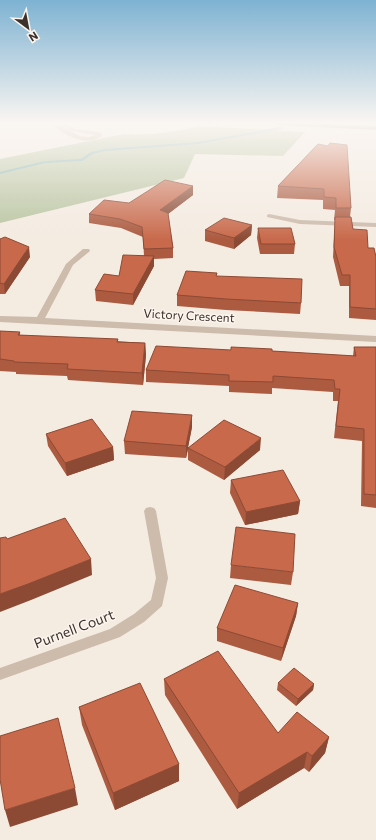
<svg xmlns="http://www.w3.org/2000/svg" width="376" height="840" viewBox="0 0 376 840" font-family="Commissioner,sans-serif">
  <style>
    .green { fill: #b8c4a0 }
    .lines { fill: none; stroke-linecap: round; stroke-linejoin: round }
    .stream { fill: #7fb0b2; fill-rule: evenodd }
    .service { fill: #cdbbac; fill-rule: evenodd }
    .minor { fill: #cdbbac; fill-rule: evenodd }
    .secondary { fill: #a18a7d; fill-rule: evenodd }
    .wall { fill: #ac5a40 }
    .shaded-wall { fill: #8c4a34 }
    .building { fill: #c8694b; stroke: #8c4a34 }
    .labels { text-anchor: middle; stroke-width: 3; stroke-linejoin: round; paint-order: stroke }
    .street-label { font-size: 12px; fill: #3b302b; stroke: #fbf5ee }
    .near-street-label { font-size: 14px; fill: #3b302b; stroke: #fbf5ee }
  </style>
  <rect width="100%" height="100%" fill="#f4ebe1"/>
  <path class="green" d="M199 126 305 132 283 156 195 154 184 178 0 223V159L124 134C150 136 174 132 199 126Z"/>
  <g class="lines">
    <path class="stream" d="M280 127 282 128 281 129 198 144 105 151 93 154 82 161 45 163 0 174V172L45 161 81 159 91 152 105 149 198 142Z"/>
    <path class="service" d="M64 123 75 129 99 132 103 135C88 147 67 137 54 126L59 125 80 136 89 137 96 135 72 131 62 126 61 125Z"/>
    <path class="minor" d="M269 214 300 220 376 223V227L300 224 267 217V215Z
      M83 249H89L90 251 73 265 45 318 376 336V342L0 322V316L37 317 66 264Z
      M150 507 154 508 156 511 168 578 162 606 144 622 120 637 0 680V668L110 629 134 614 151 600 156 578 144 511 146 508Z"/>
    <path class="secondary" d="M274 123H301L376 126V130L277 125Z"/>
  </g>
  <path class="wall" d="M318 144 351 208 350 217 353 229 368 248 376 257V320L349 318V286H340L333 257 335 220H334L335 210 323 209V200L277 198 278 186Z
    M193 186V195L168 214 173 248V258L154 259V266L133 305 96 301 95 290 119 276 144 256 143 237 121 228 89 223V214Z
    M252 225 251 235 234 249 205 241V230Z
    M258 228 295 244 294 254H260L257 238Z
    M0 239 30 257 5 294H0Z
    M216 276 301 303 300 314 226 310 177 306V295Z
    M0 331 20 332V335L145 343 146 355 143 385 68 380 67 376 16 374V372L0 371Z
    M354 347H376V508L361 506 362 441 334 438 338 401H333V392L272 388V394L229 392V386L146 382V370L231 350 272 351 353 356Z
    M192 427 188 447 260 450 224 480 188 460V450L186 458 125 454 124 441Z
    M46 434 113 447 114 460 67 476 48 446Z
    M231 480 300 501 298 514 245 525 230 493Z
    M231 565 293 572 291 585 230 578Z
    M298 603 296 616 281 661 217 641V628Z
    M164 679 278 733 329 737 325 753 309 772 304 768 237 809 165 695Z
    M278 683 314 684 313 690 296 706 277 690Z
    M79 707 179 764V781L115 810 82 725Z"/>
  <path class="shaded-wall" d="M193 186V195L160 220V210Z
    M252 225 251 235 234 249V238Z
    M29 247 30 257 5 294 4 284Z
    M154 256V266L133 305V294Z
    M145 343 146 355 143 385 142 373Z
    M192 415V427L186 458V446Z
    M261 438 260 450 224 480 225 467Z
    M113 447 114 460 67 476 65 463Z
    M300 501 298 514 245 525 246 512Z
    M91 559 92 575 31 600 0 612V594Z
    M298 603 296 616 281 661 283 648Z
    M314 684 313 690 296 706 298 699Z
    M329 737 325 753 309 772 312 756Z
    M307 752 304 768 237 809 239 793Z
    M179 764V781L115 810 113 793Z
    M75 788 78 805 10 827 5 810Z"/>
  <path class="building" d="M330 143 347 145 351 208H336V198L324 197V189L278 186 318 144 328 146Z
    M165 180 193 186 160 210 168 213 173 248 144 249 142 227 120 219 89 214 104 200 129 203Z
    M335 217H351L353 229 367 230 368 248H374L376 257V309L350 307V275H342L334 247Z
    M224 218 252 225 234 238 205 230Z
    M258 228H291L295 244H261Z
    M5 237 29 247 4 284 0 283V239Z
    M123 255 154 256 133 294 95 290 104 274 119 276Z
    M186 271 217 273 216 276 302 279 301 303 226 299 177 295Z
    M0 331 20 332 18 335 118 339 117 342 145 343 142 373 67 369 68 364 14 362V361L0 359Z
    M156 346 231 350V347L272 349V351L356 356 354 347H376V495L364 494V429L336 426 340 389H335L334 380 273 376V382L229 381V375L146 370Z
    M132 411 192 415 186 446 124 441Z
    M92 419 113 447 65 463 46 434Z
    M224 420 261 438 225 467 188 448Z
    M283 470 300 501 246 512 231 480Z
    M65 518 91 559 28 584 0 594V538L6 537 7 539Z
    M236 527 295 534 293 572 231 565Z
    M235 585 298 603 283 648 217 628Z
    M218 651 278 733 297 712 329 737 312 756 307 752 239 793 164 679Z
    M294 668 314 684 298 699 278 683Z
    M140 683 179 764 113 793 79 707Z
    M58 718 75 788 5 810 0 779V736Z"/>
  <linearGradient id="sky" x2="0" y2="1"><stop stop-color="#7eb2d2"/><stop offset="0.51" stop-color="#faf6f2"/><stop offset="1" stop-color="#faf6f2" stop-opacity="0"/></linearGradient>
  <rect width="376" height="240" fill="url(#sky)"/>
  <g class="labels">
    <g class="street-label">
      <text transform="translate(189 316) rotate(3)" y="4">Victory Crescent</text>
    </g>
    <g class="near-street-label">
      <text transform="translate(74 629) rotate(-21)" y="5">Purnell Court</text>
    </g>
  </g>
  <g transform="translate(28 28) rotate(148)" stroke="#fbf5ee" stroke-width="3" paint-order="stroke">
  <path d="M0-3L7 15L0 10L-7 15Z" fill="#3b302b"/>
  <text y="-6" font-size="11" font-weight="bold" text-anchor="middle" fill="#3b302b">N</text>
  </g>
</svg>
